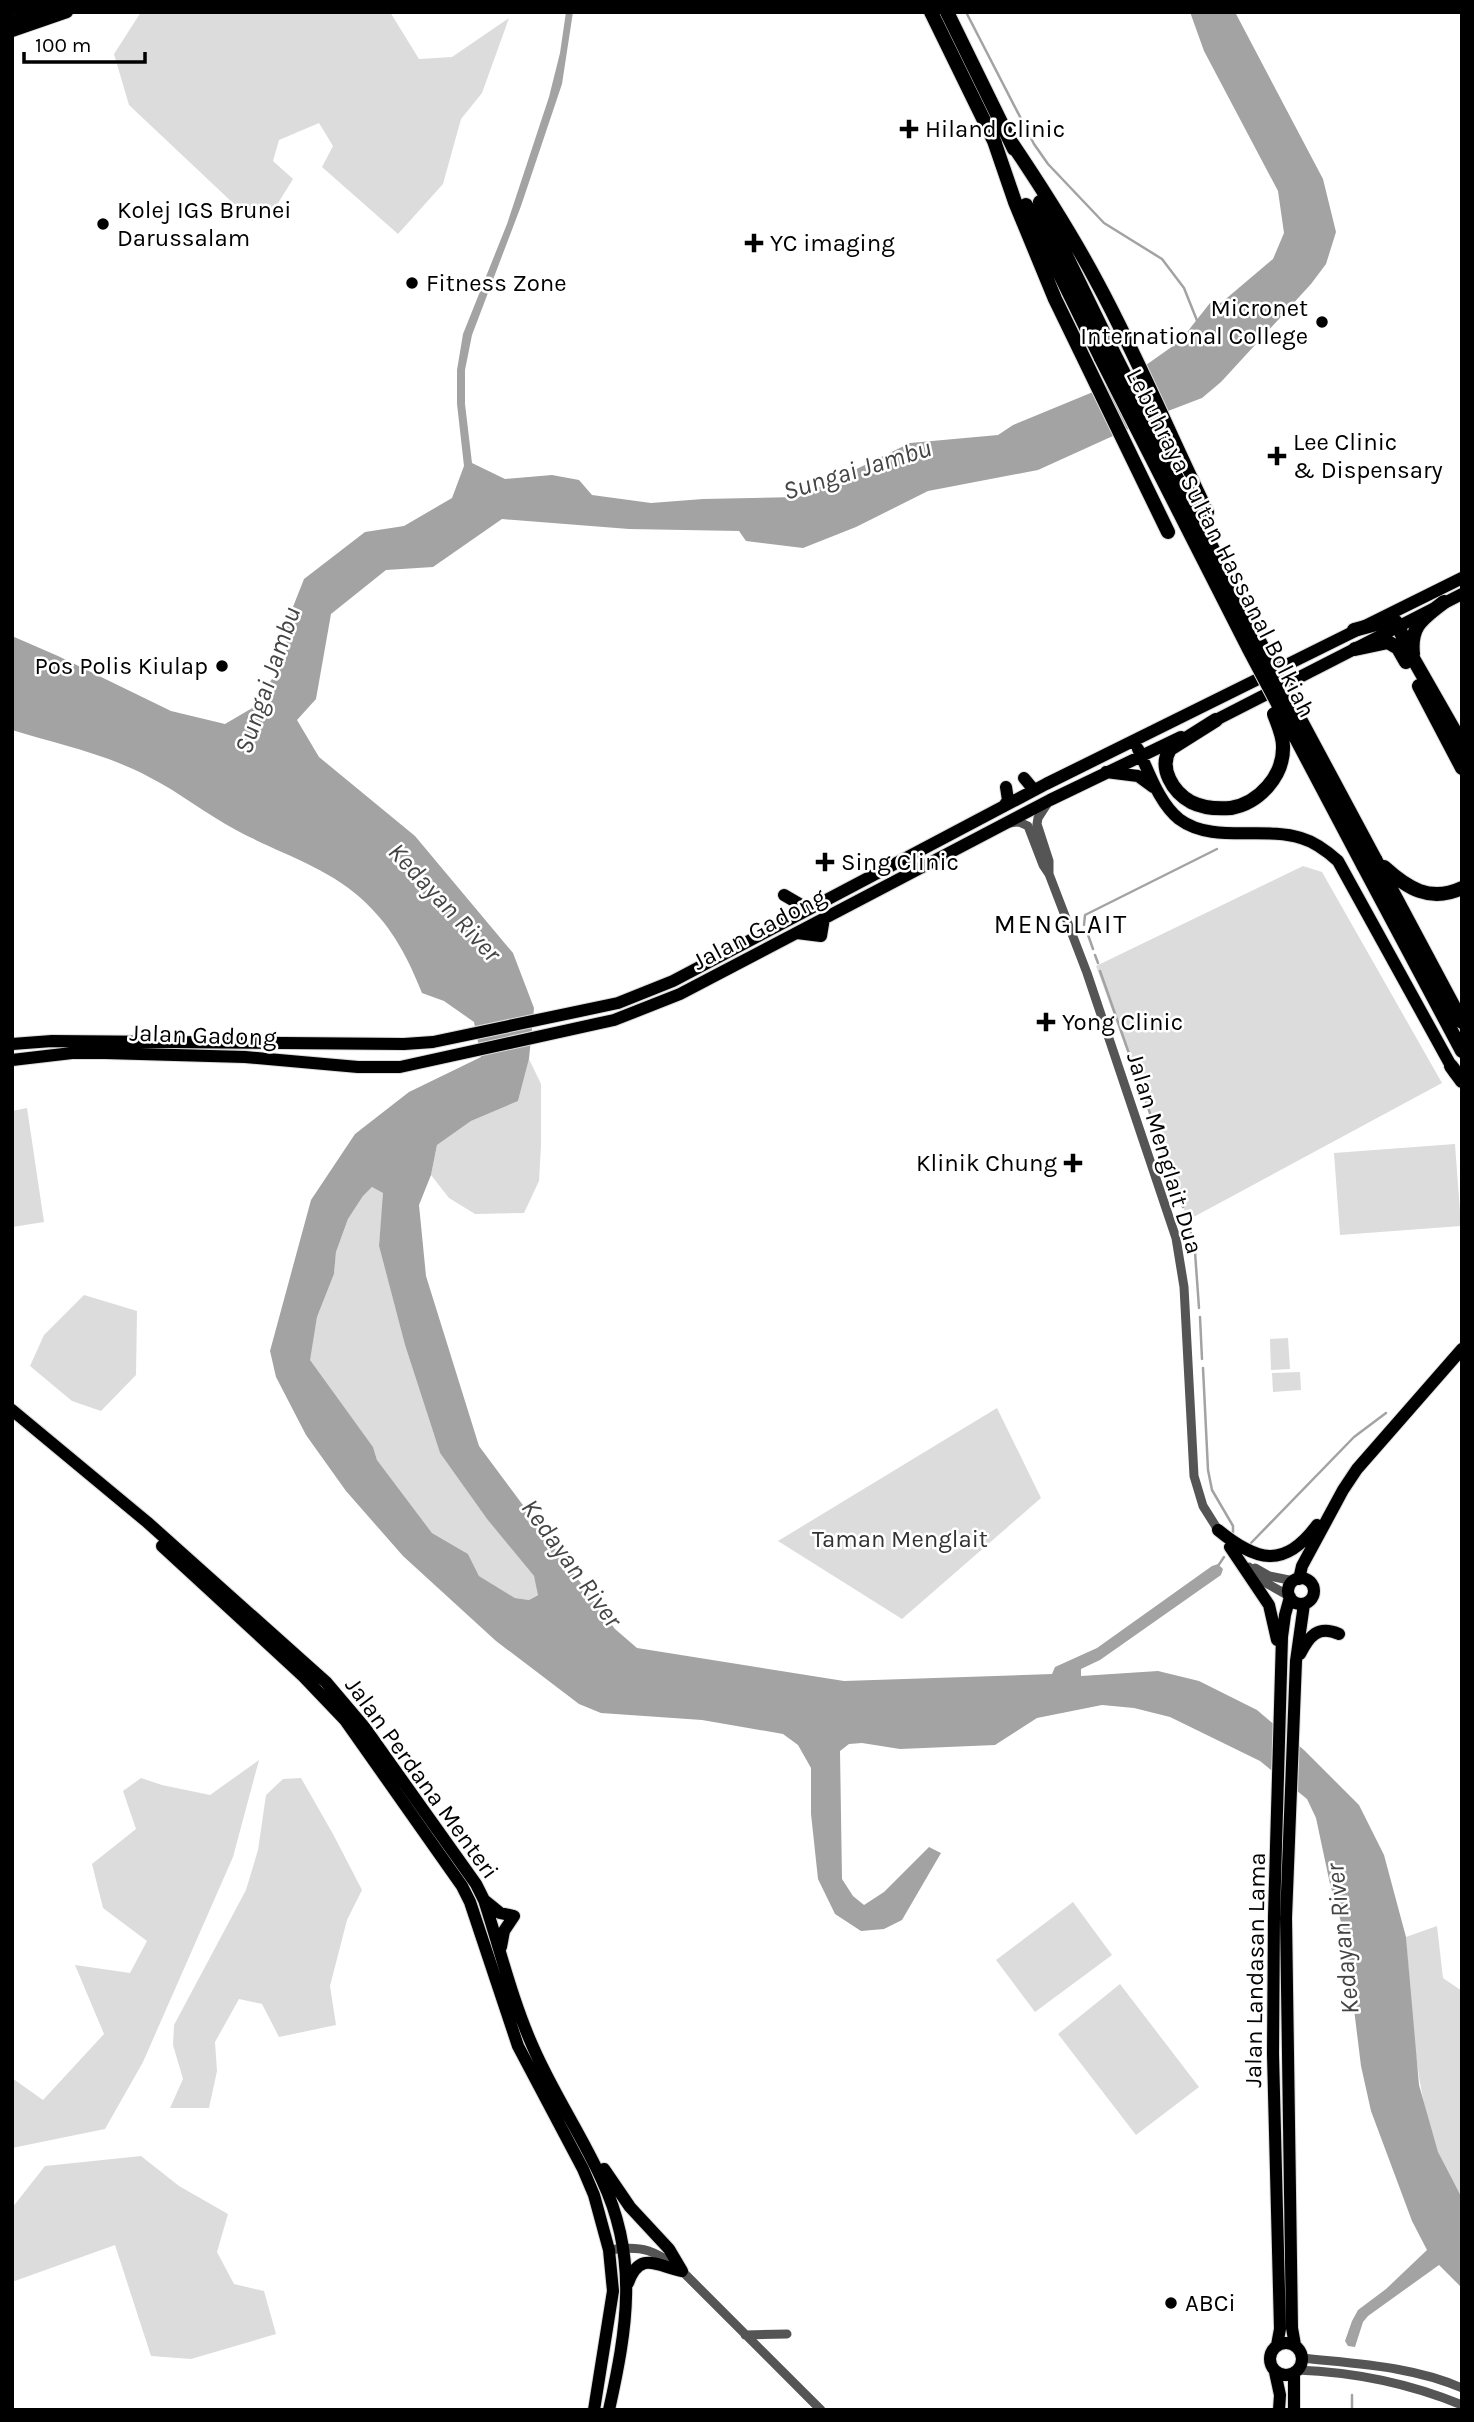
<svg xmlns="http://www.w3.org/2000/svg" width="1474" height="2422" viewBox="0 0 1474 2422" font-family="Karla,sans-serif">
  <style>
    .green { fill: #dcdcdc }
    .water { fill: #a3a3a3; fill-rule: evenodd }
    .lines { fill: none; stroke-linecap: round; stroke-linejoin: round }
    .stream { stroke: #a3a3a3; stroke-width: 2.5 }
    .major-casing { stroke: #dbdbdb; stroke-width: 14 }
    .highway-casing { stroke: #dbdbdb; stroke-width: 16 }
    .minor { stroke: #555; stroke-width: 9 }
    .major { stroke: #000; stroke-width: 12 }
    .highway { stroke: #000; stroke-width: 14 }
    .highway-bridge-casing { stroke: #dbdbdb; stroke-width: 16; stroke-linecap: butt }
    .highway-bridge { stroke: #000; stroke-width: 14 }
    .poi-dot { fill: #000; stroke: #fff; stroke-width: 2.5 }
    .labels { text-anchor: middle; stroke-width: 5; stroke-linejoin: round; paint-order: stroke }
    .poi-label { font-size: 24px; fill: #000; stroke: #fff; text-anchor: start }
    .street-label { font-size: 24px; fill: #000; stroke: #fff }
    .park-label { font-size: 24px; fill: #333; stroke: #fff }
    .water-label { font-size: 26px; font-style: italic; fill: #444; stroke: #fff }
    .neighbourhood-label { font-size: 26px; letter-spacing: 2px; fill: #000; stroke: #fff }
  </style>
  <rect width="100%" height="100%" fill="#fff"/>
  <path class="green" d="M141 12H390L419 59 452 57 509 18 482 93 461 119 443 184 398 234 322 167 333 146 319 123 279 140 273 161 293 179 275 208 252 221 129 105 114 54Z
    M1303 866 1322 872 1442 1083 1188 1220 1096 966Z
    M529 1059 541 1084V1145L539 1181 524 1213 475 1214 449 1198 431 1175 437 1145 471 1121 518 1101Z
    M27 1108 44 1222 12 1227V1111Z
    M1455 1144 1461 1226 1340 1235 1334 1153Z
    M372 1187 384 1193 379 1246 405 1345 440 1453 487 1519 534 1576 539 1594 529 1600 515 1598 479 1576 468 1554 432 1533 377 1460 373 1447 309 1360 317 1317 334 1274 336 1252 348 1219 363 1196Z
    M84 1295 137 1311 136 1375 101 1411 72 1401 30 1366 44 1335Z
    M1288 1338 1290 1369 1271 1370 1270 1339Z
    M1300 1372 1301 1390 1273 1392 1272 1373Z
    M997 1408 1041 1498 902 1619 778 1541Z
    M259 1760 233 1857 143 2062 105 2129 12 2148V2078L43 2100 104 2034 75 1965 130 1973 147 1941 103 1908 92 1864 136 1829 123 1791 141 1778 162 1785 210 1795Z
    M301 1778 333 1834 362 1890 347 1920 330 1986 336 2025 279 2037 262 2004 239 1999 215 2042 217 2071 209 2108H170L183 2079 173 2045 174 2025 246 1890 258 1850 266 1795 283 1779Z
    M1073 1902 1112 1955 1035 2012 996 1960Z
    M1437 1926 1443 1978 1462 1991V2198C1454 2182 1443 2166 1437 2150 1413 2081 1412 2009 1406 1937Z
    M1120 1984 1199 2087 1136 2135 1058 2034Z
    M141 2156 179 2186 228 2214 217 2252 234 2284 264 2291 276 2334 191 2359 151 2356 115 2245 12 2282V2208L45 2166Z"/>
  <path class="water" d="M566 12H573L562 84 521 206 472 335 465 370V404L472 463 505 479 552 475 579 480 592 495 651 503 703 499 799 497 910 443 998 435 1013 425 1093 392 1146 365 1180 341 1210 303H1221L1273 259 1284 233 1278 191 1204 51 1190 12H1235L1323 179 1336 232 1326 264 1311 284 1221 382 1202 398 1168 411 1038 470 928 491 856 527 803 548 746 541 739 531 629 529 502 519 433 567 386 570 331 614 316 699 297 720 319 757 415 836 513 953 534 1008 529 1059 518 1101 471 1121 437 1145 431 1175 419 1205 426 1276 479 1446 615 1629 637 1648 844 1681 1052 1674 1055 1667 1097 1648 1212 1566 1218 1564 1223 1569 1221 1575 1100 1660 1081 1669V1676L1158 1671 1199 1681 1257 1710 1304 1750 1359 1805 1384 1855 1406 1937 1419 2085 1438 2152 1462 2198V2288L1439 2265 1368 2316 1363 2322 1355 2347 1348 2346 1345 2341 1352 2321 1358 2310 1386 2289 1427 2250 1412 2221 1371 2111 1361 2066 1345 1936 1330 1884 1316 1818 1307 1799 1260 1761 1170 1717 1134 1708 1102 1705 1037 1718 995 1745 900 1749 862 1743 849 1744 840 1751 842 1879 853 1896 864 1905 884 1892 929 1847 941 1853 902 1920 884 1929 861 1931 835 1914 818 1879 811 1814V1768L798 1745 783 1734 702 1720 601 1713 579 1704 496 1641 403 1556 346 1491 306 1435 276 1377 270 1351 311 1200 355 1134 409 1092 481 1057 474 1022 444 1001 422 993C408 958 393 929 366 903 331 868 278 853 236 830 206 814 179 792 149 777 107 754 57 744 12 730V636L58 656 171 711 225 724 254 707 286 657 287 622 304 579 365 532 404 526 452 498 464 466 457 404V370L463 334 507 224 549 97 560 53ZM372 1187 383 1193 379 1246 405 1345 440 1453 487 1519 534 1576 538 1595 529 1600 515 1598 479 1576 468 1554 432 1533 377 1460 373 1447 310 1360 317 1317 334 1274 336 1252 348 1219 363 1196Z"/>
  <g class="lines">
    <path class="stream" d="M966 12 1034 144 1048 164 1104 223 1162 259 1184 288 1198 323
      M1084 925 1085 915 1217 849
      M1087 932 1093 949
      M1095 955 1098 963
      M1100 971 1183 1207
      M1189 1225 1195 1252 1199 1308
      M1200 1317 1202 1359
      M1203 1368 1208 1470 1212 1490 1233 1526V1533
      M1251 1543 1354 1437 1386 1413
      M1218 1566 1224 1557
      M1352 2395V2410"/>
    <defs>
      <path id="major" d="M12 21 40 13
        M12 31 67 12
        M1210 723 1462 594
        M1138 749C1149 772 1159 803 1179 819 1212 844 1263 826 1301 838 1315 842 1327 851 1338 861L1455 1073
        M1106 772 1138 776 1153 787
        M1024 778 1034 790
        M1004 806 1008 800 1006 787
        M784 895 808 909
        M797 933 821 936 824 918
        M12 1044 52 1041 404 1044 433 1042 618 1003 673 981 1046 784 1462 578
        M12 1060 72 1053H105L245 1057 358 1067H400L614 1020 680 994 1050 800 1181 737
        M12 1410 147 1522 326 1682 365 1728 476 1884 484 1900C500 1949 512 2000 533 2047 553 2093 581 2134 602 2180 639 2258 627 2329 609 2410
        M1218 1530C1256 1561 1284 1570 1317 1525
        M162 1546 303 1676 345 1720 462 1886 470 1902 518 2046 583 2169 594 2195 609 2250 613 2291 594 2410
        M1230 1547 1269 1605 1277 1640
        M1288 1591a13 13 0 1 1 26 0a13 13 0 1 1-26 0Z
        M1299 1579 1302 1566 1343 1490 1357 1469 1462 1349
        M1300 1654C1309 1636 1318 1625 1339 1634
        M484 1900 500 1913 514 1916 504 1931 501 1947
        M604 2169 630 2207 669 2249 682 2271
        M628 2283C640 2250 657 2266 682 2271
        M1270 2359a16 16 0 1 1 32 0a16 16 0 1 1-32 0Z
        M1277 2345 1280 2329 1273 2054 1274 1916 1282 1637 1285 1615 1290 1597
        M1295 2345 1292 2328 1286 1918 1296 1661 1304 1604
        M1275 2372 1280 2395 1279 2410
        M1294 2373V2410"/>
      <path id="highway" d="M931 12 995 143
        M947 12 1014 149
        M992 135 1015 202 1055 299 1168 532
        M1011 142C1042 188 1072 235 1098 284 1138 358 1170 436 1207 512
        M1040 202 1113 352
        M1026 205 1101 358
        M1354 630 1391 620 1396 622 1414 660 1462 744
        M1355 649 1388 642 1398 648 1406 662
        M1413 654C1410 625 1423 619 1444 602
        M1419 686 1462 768
        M1216 720 1170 749C1158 768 1173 792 1191 802 1203 808 1218 809 1231 808
        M1375 859 1462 1022
        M1363 865 1462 1051
        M1384 867C1407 888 1430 903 1462 888
        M1451 1066 1462 1081"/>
    </defs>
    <use href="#major" class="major-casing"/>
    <use href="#highway" class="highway-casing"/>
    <path class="minor" d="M1047 804 1038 818 1037 824 1049 861V874
      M1009 823 1019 822 1028 826 1043 865 1049 874 1087 973 1176 1238 1184 1287 1194 1476 1203 1506 1220 1533
      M1249 1567 1266 1583 1289 1596
      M1255 1568 1269 1576 1294 1581
      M609 2250C642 2245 656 2250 682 2271L821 2410
      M745 2335 787 2334
      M1302 2358C1356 2364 1412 2366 1462 2388
      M1297 2370C1353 2372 1411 2384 1462 2405"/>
    <use href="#major" class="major"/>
    <use href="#highway" class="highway"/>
    <defs>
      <path id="highway-bridge" d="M1113 352 1279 680 1375 859
        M1101 358 1249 649 1363 865
        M1231 808C1259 803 1284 776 1283 746 1283 735 1278 725 1274 714"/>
    </defs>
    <use href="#highway-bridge" class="highway-bridge-casing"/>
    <use href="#highway-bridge" class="highway-bridge"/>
  </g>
  <g class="poi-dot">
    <path d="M905.5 118.5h7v7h7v7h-7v7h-7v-7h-7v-7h7z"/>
    <circle cx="103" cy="224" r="7"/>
    <path d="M750.5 232.5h7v7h7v7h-7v7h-7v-7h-7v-7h7z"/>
    <circle cx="412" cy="283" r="7"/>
    <circle cx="1322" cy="322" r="7"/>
    <path d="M1273.5 445.5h7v7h7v7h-7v7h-7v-7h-7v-7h7z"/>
    <circle cx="222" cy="666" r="7"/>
    <path d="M821.5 851.5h7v7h7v7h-7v7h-7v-7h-7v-7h7z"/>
    <path d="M1042.5 1011.5h7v7h7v7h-7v7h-7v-7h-7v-7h7z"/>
    <path d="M1069.5 1152.5h7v7h7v7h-7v7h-7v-7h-7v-7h7z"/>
    <circle cx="1171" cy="2303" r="7"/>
  </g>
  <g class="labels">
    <g class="poi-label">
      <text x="925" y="137">Hiland Clinic</text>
      <text x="117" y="218">Kolej IGS Brunei<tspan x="117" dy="28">Darussalam</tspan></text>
      <text x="770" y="251">YC imaging</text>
      <text x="426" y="291">Fitness Zone</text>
      <text x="1308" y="316" text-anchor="end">Micronet<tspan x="1308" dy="28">International College</tspan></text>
      <text x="1293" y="450">Lee Clinic<tspan x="1293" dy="28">&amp; Dispensary</tspan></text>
      <text x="208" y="674" text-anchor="end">Pos Polis Kiulap</text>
      <text x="841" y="870">Sing Clinic</text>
      <text x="1062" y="1030">Yong Clinic</text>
      <text x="1057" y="1171" text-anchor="end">Klinik Chung</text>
      <text x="1185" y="2311">ABCi</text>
    </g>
    <g class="street-label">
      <text transform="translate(1221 543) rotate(63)" y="8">Lebuhraya Sultan Hassanal Bolkiah</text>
      <text transform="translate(759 929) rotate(-28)" y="8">Jalan Gadong</text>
      <text transform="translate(203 1035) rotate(2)" y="8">Jalan Gadong</text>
      <text transform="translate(1165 1153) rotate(73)" y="8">Jalan Menglait Dua</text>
      <text transform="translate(422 1778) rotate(54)" y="8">Jalan Perdana Menteri</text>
      <text transform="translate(1255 1970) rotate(-89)" y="8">Jalan Landasan Lama</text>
    </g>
    <g class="park-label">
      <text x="900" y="1547">Taman Menglait</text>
    </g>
    <g class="water-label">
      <text transform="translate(857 469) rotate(-17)" y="9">Sungai Jambu</text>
      <text transform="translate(267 680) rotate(-71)" y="9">Sungai Jambu</text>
      <text transform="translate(445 902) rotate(47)" y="9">Kedayan River</text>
      <text transform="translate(572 1563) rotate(54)" y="9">Kedayan River</text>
      <text transform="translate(1342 1939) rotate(-96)" y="9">Kedayan River</text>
    </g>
    <g class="neighbourhood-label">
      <text x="1061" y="933">MENGLAIT</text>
    </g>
  </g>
  <rect width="1474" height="2422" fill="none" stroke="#000000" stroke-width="28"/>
  <path d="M24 52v10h121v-10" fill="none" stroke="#000000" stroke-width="3.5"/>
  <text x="35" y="52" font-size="21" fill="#000000" stroke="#ffffff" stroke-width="5" paint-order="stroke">100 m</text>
</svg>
